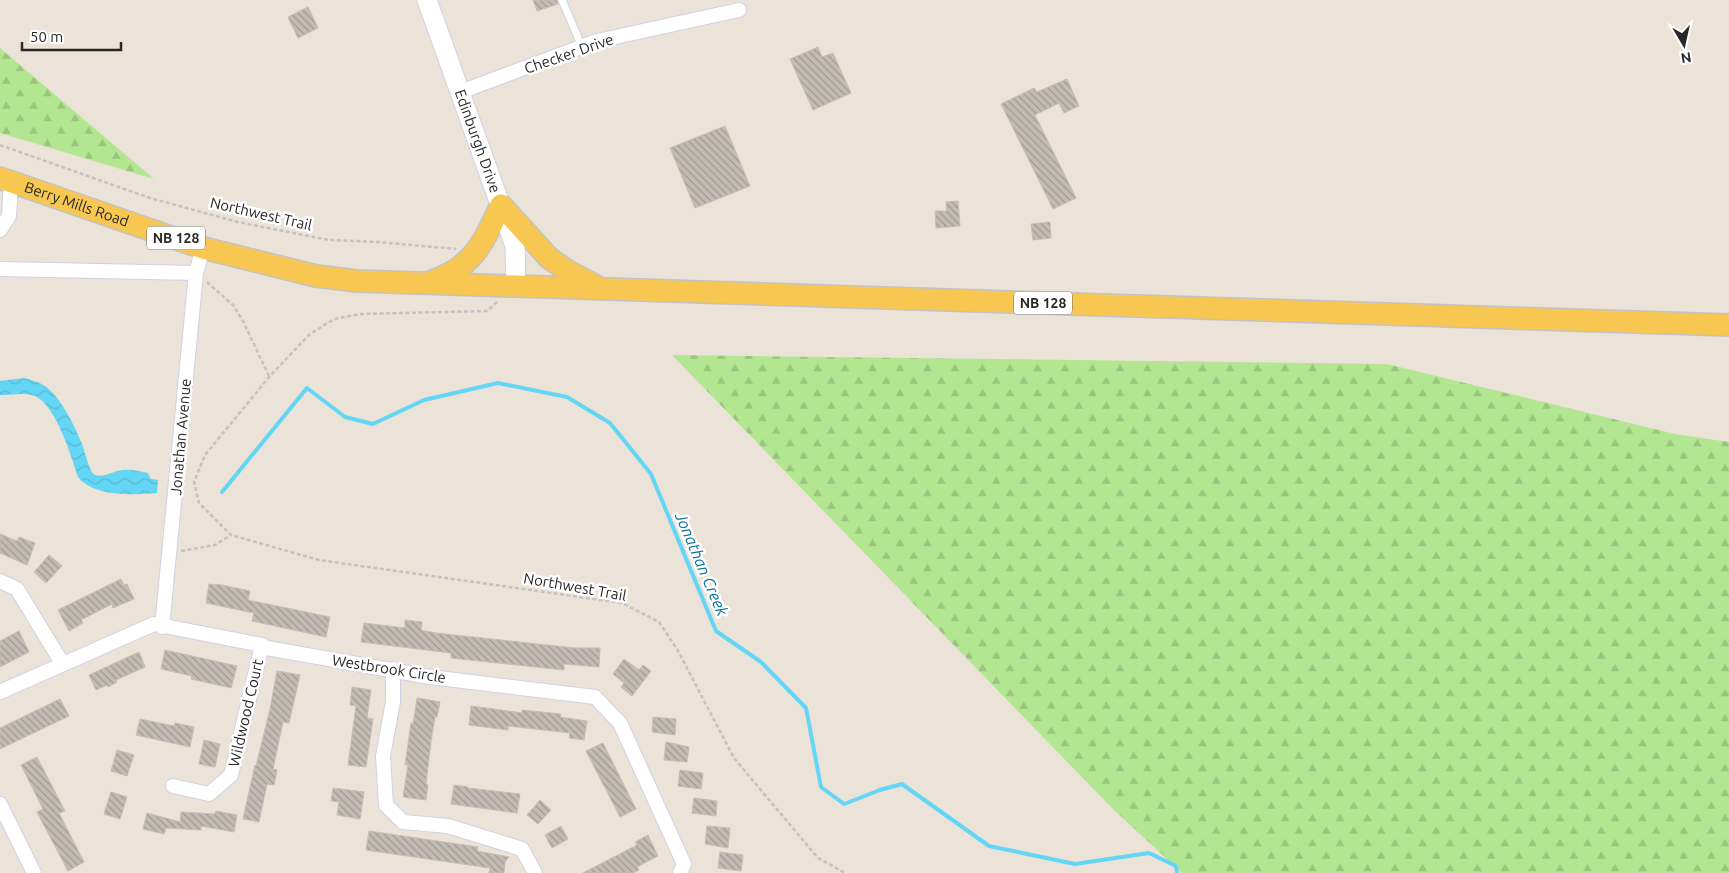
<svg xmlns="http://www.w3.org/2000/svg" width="1729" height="873" viewBox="0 0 1729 873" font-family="Ubuntu,sans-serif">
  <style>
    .forest { fill: url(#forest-firs) }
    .water { fill: url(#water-waves) }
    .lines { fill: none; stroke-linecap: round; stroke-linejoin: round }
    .stream { stroke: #64d6f5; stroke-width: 4 }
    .building { fill: url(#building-back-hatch); stroke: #c6beb2 }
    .lane-casing { stroke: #cdd3e2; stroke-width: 9 }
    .street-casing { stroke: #cdd3e2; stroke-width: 16 }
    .secondary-casing { stroke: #cdd3e2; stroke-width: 21 }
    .primary-casing { stroke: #c3c3c3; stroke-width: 24 }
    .path { stroke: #c3c3c3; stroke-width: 2.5; stroke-dasharray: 4 2.5; stroke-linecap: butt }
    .lane { stroke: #fff; stroke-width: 7 }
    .street { stroke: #fff; stroke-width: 14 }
    .secondary { stroke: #fff; stroke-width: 19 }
    .primary { stroke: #f8c751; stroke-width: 21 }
    .labels { text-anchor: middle; stroke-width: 5; stroke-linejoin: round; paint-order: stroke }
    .shield { fill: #fff; stroke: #686868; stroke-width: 1 }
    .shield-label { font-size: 14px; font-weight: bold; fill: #282828 }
    .street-label { font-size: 15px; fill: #282828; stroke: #fff }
    .water-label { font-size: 16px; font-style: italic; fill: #06729d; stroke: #fff }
  </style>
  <defs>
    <pattern id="forest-firs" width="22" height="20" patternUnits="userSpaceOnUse" patternTransform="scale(1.25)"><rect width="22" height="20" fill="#b3e691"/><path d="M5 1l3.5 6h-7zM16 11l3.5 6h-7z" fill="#9ac57d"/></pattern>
    <pattern id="water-waves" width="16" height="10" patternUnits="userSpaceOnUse" patternTransform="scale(1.25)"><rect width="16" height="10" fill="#64d6f5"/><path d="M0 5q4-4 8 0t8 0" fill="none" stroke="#57b8d2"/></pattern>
    <pattern id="building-back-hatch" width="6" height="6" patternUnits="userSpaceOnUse" patternTransform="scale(1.25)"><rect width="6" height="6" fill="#c3bcb5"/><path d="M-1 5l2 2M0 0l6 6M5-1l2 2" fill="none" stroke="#9e9993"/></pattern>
  </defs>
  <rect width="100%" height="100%" fill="#ebe2d8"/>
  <path class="forest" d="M0 48 154 179 0 133Z
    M672 355 1387 364 1675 434 1729 442V873H1182L1112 808Z"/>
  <path class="water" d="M24 378C31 380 39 382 45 386 61 397 75 427 82 444 85 451 89 472 95 475 103 478 114 471 122 470 129 469 140 471 148 473L151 479 158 480 157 493C133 495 94 497 78 477 71 456 56 405 35 396 25 392 10 395 0 395V381Z"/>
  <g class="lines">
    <path class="stream" d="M222 492 307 388 345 417 373 424 424 400 498 383 567 397 610 423 651 474 716 631 761 662 806 708 821 787 844 804 880 790 902 784 989 846 1075 864 1149 853 1176 866 1177 873"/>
  </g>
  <path class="building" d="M533 0H557L558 4 537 11Z
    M308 7 318 28 298 38 288 17Z
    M818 47 822 57 833 53 851 93 813 110 790 59Z
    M1067 79 1079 106 1064 113 1059 103 1035 115 1076 198 1053 209 1001 104 1034 88 1037 92Z
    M725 126 750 186 695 208 670 148Z
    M958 201 960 226 936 228 935 211H947L946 202Z
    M1050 222 1051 238 1033 240 1031 224Z
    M0 534 17 541 19 537 35 543 27 565 0 553Z
    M49 555 62 566 46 583 34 572Z
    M121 579 124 585 127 584 134 599 113 608 112 604 81 620 83 623 69 631 58 610Z
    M209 584 217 585V584L250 591 248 600 330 617 326 637 252 621 254 613 206 603Z
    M405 620 422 622 421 630 436 633 575 648H600L599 667 564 664V670L451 658V653L361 642 364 623 405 628Z
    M19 631 29 652 0 667V641Z
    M165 650 237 666 231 688 191 679 192 676 161 669Z
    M139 652 145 667 116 680 117 682 108 687 107 685 96 690 89 675Z
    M624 659 639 670 643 665 651 671 632 696 621 687 624 683 613 674Z
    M277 671 300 675 289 723 283 722 273 769 277 770 274 785 267 784 259 822 243 819 255 765 256 766 270 709Z
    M352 687 371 690 367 718 373 719 366 767 348 765 356 706 350 705Z
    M417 698 440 702 437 717H435L431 742 426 784 428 785 426 800 403 797 408 765H405L411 723 413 724Z
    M60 699 69 716 0 749V728Z
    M471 706 522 713V710L561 714 560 717 587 721 584 740 569 738 570 733 508 726V730L469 725Z
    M653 717 676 719 675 735 652 732Z
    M140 719 174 726 175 723 194 727 190 747 136 735Z
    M204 740 220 744 215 767 199 764Z
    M666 742 689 747 687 762 664 760Z
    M603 743 636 809 620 817 586 751Z
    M117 750 134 755 127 776 111 771Z
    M37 757 65 811 59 813 84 862 68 871 37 812 43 809 21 765Z
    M680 770 703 773 701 789 678 786Z
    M454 785 468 787V788L520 794 517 813 451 804Z
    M333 788 364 792 360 819 337 815 339 802 331 801Z
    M111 792 127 797 120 819 104 814Z
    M694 798 717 801 716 816 692 813Z
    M540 800 551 810 538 824 527 815Z
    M216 811 237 815 234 832 201 826V830L166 828 164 834 143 829 147 813 180 822 181 812 215 814Z
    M561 826 568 839 552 848 545 835Z
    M707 826 730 828 728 848 705 844Z
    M369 831 478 847 477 851 509 857 505 862 504 873H489L490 868 366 850Z
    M648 835 658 856 637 867 639 870 633 873H583L637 845 635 842Z
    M720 852 743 855 741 871 718 868Z"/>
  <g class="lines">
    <defs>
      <path id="lane" d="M562 0 582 47"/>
      <path id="street" d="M460 92 597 41 739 10
        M0 230 9 216 11 182
        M0 269 196 273
        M0 581 17 589 62 663
        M162 627 196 273 203 248
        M393 669V702L383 756 386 805 403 822 448 826 522 849 535 873
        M0 692 154 624 262 645 267 648 430 677 595 697 620 723 684 864 680 873
        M173 786 209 794 231 775 262 645
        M0 804 34 873"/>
      <g id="secondary">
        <path id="s1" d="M427 0 515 246 516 286"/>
      </g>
      <g id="primary">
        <path id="s2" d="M0 178 203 248 316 276 357 281 1729 325"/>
        <path d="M430 282C473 268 483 243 501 205L549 258 566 270 596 286"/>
      </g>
    </defs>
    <use href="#lane" class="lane-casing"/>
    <use href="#street" class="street-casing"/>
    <use href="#secondary" class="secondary-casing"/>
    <use href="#primary" class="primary-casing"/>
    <path class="path" d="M0 145 150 198 238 222 329 240 378 242 456 249
      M207 282 233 305 243 321 269 376
      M497 302 487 311 360 314 334 319 310 334 270 376 205 455 194 482 199 503 231 535 319 560 622 603 659 622 677 649 734 758 818 858 845 873
      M181 551 215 545 231 535"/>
    <use href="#lane" class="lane"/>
    <use href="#street" class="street"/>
    <use href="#secondary" class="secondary"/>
    <use href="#primary" class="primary"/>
  </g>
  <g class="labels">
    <g class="shield">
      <rect x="147" y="226.5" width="58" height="23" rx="4"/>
      <rect x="1014" y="291.5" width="58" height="23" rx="4"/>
    </g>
    <g class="shield-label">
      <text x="176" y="243">NB 128</text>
      <text x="1043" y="308">NB 128</text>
    </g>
    <g class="street-label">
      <text transform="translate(569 54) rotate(-19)" y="5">Checker Drive</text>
      <text dy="5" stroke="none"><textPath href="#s1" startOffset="150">Edinburgh Drive</textPath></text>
      <text dy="5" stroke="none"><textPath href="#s2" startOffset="81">Berry Mills Road</textPath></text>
      <text transform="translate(261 214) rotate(13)" y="5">Northwest Trail</text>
      <text transform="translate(181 437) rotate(-85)" y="5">Jonathan Avenue</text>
      <text transform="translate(575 587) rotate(10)" y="5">Northwest Trail</text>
      <text transform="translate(389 669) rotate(9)" y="5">Westbrook Circle</text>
      <text transform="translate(246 713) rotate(-77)" y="5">Wildwood Court</text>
    </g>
    <g class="water-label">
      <text transform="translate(702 564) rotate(67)" y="6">Jonathan Creek</text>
    </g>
  </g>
  <g transform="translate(1684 45) rotate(171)" stroke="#ffffff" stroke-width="4" paint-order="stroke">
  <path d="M0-4L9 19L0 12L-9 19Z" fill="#282828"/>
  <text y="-8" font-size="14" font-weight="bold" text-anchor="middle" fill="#282828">N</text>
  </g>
  <path d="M22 42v8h99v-8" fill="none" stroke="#282828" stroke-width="2.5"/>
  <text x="30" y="42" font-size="15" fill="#282828" stroke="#ffffff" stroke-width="4" paint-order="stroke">50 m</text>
</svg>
